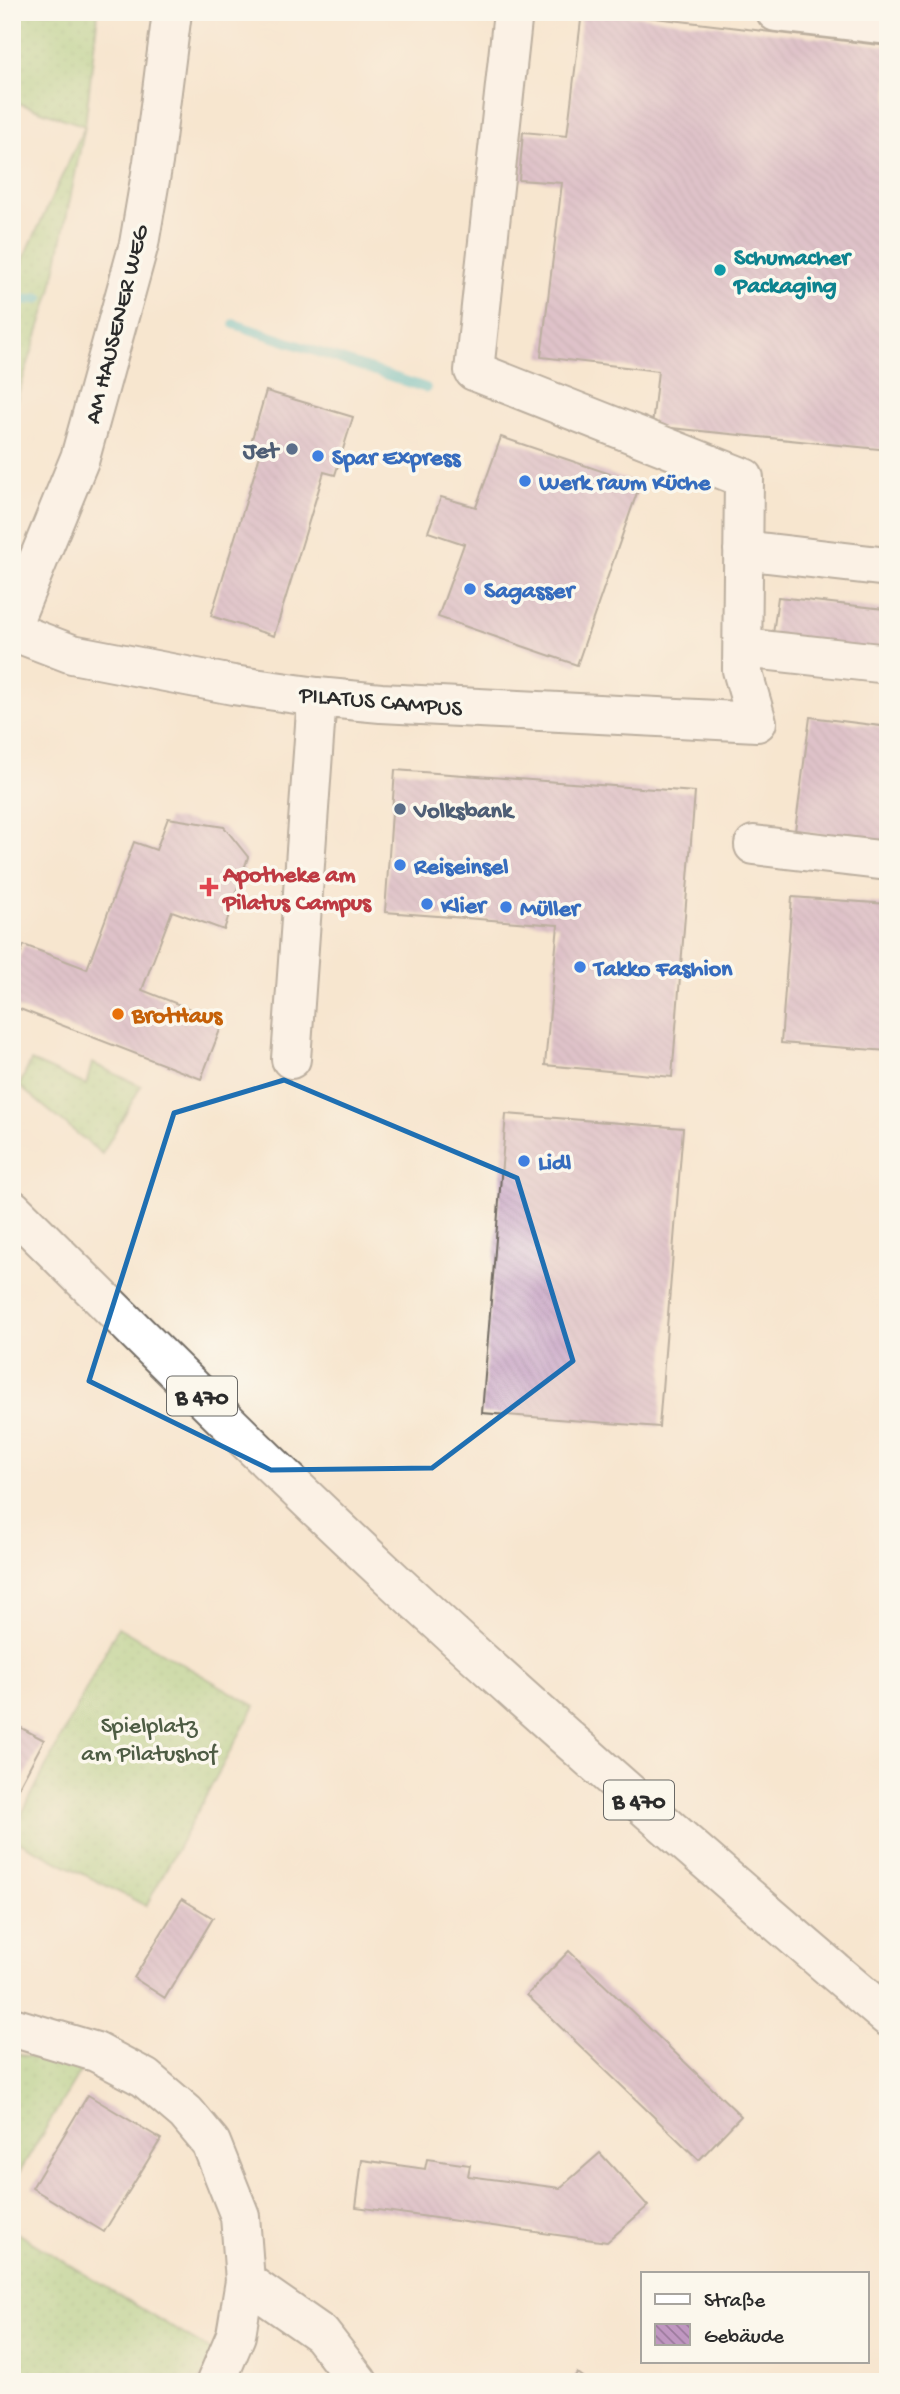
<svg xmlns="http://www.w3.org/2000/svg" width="900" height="2394" viewBox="0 0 900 2394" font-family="'Gochi Hand',sans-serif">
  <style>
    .grass { fill: url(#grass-dots); stroke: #647d54; stroke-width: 2 }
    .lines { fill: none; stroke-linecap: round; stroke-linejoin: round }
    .stream { stroke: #4fbdc5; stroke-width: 10 }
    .building { fill: url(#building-back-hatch) }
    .minor-casing { stroke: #726c64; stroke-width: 42 }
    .major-casing { stroke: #726c64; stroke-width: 42 }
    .minor { stroke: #fff; stroke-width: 38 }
    .major { stroke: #fff; stroke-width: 38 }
    .marked { fill: none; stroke: #1f6fb2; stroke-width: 5; stroke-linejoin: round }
    .culture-dot { fill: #0f9aa8; stroke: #fbf7ec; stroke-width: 2.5 }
    .service-dot { fill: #5c6f8a; stroke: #fbf7ec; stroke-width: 2.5 }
    .shop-dot { fill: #3f7fe0; stroke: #fbf7ec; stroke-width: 2.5 }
    .health-dot { fill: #e0444e; stroke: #fbf7ec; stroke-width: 2.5 }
    .food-dot { fill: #e8710a; stroke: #fbf7ec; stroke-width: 2.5 }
    .labels { text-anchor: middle; stroke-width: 7; stroke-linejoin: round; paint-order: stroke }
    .shield { fill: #fbf7ec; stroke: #696865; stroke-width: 2 }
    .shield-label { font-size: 23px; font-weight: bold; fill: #2b2b2b }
    .culture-label { font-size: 24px; font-weight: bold; fill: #0d838f; stroke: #fbf7ec; text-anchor: start }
    .street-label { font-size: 24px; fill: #2b2b2b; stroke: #fbf7ec }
    .service-label { font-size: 24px; font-weight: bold; fill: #4e5e75; stroke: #fbf7ec; text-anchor: end }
    .shop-label { font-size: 24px; font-weight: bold; fill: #366cbe; stroke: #fbf7ec; text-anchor: start }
    .health-label { font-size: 24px; font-weight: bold; fill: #be3a42; stroke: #fbf7ec; text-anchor: start }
    .food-label { font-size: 24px; font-weight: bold; fill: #c56008; stroke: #fbf7ec; text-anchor: start }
    .park-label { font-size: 24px; fill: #4e5c44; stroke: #fbf7ec }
  </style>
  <defs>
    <pattern id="grass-dots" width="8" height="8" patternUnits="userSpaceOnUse" patternTransform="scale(1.75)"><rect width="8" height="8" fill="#9ecf7e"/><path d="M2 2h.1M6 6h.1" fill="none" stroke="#88b26d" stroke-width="1.8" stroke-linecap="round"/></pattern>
    <pattern id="building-back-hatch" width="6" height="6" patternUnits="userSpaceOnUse" patternTransform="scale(1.75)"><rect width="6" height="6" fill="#c097c1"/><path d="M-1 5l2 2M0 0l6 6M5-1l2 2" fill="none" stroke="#9c7b9d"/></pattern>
  </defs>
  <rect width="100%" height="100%" fill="#fbf7ec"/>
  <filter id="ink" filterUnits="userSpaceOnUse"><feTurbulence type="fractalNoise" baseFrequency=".0143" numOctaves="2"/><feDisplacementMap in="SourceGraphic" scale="14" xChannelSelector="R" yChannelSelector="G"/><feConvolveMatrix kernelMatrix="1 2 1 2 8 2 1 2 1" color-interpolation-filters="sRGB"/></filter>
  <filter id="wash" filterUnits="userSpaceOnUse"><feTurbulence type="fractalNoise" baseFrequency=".00686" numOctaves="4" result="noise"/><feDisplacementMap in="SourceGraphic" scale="28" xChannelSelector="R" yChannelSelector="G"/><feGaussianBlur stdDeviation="1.57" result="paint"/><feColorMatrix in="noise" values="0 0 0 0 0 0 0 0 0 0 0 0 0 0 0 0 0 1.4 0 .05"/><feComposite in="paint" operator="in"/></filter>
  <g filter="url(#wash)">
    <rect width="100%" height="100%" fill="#f7e6cf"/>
    <path class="grass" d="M12 12H98L85 126 51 292 12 414V284L85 126 12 101Z
      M31 1061 86 1085 92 1063 141 1086 102 1154 19 1086Z
      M118 1627 255 1706 146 1906 12 1838V1833Z
      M12 2053 83 2067 12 2184Z
      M12 2230 218 2355 198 2382H12Z"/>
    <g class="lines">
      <path class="stream" d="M12 310 18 301 40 298
        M234 324 426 388"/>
    </g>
    <g id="blocks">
      <path class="building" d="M582 12H605L888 46V450L652 426 658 371 541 357 562 183 519 180 523 132 567 136Z
        M266 391 353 417 335 475 324 472 274 636 211 616 261 452 249 449Z
        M501 437 640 484 577 665 438 617 464 544 428 532 441 497 476 507Z
        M778 597 884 609 878 653 772 641Z
        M810 717 888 727V843L795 831Z
        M395 770 695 792 672 1077 545 1065 558 925 385 912Z
        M168 818 224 827 248 857 224 930 172 911 142 990 223 1022 201 1079 12 1006V975L24 945 87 969 134 842 156 850Z
        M792 897 888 904V1051L781 1043Z
        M506 1114 683 1128 659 1427 482 1413Z
        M12 1723 44 1740 12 1800Z
        M182 1899 213 1918 165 1998 134 1978Z
        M569 1951 741 2116 699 2160 527 1995Z
        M88 2095 161 2139 104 2232 32 2188Z
        M600 2153 648 2206 607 2242 356 2207 362 2160 425 2169 427 2159 470 2165 468 2176 560 2188Z
        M577 2373 589 2382H571Z"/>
    </g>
  </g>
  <g filter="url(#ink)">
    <use href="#blocks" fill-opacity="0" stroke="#726c64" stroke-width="2"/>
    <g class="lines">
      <defs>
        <path id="minor" d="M776 12 888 25
          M743 550 888 567
          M12 631 72 654 233 685 317 697 381 703 757 722 742 670 744 478 474 371 513 12
          M743 648 888 664
          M754 845 888 861
          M291 1059 317 697
          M12 2027 96 2052 145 2078 186 2113 211 2143 240 2216 245 2281 236 2335 216 2382
          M245 2281 321 2334 358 2382"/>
        <path id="major" d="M12 624 80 458 139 244 153 162 172 12
          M12 1209C138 1334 264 1460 394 1581 555 1730 721 1875 888 2017"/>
      </defs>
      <use href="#minor" class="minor-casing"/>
      <use href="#major" class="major-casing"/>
      <use href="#minor" class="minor"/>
      <use href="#major" class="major"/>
    </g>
  </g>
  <path d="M0 0H900V2394H0ZM284 1080 517 1178 573 1361 432 1468 271 1470 89 1381 174 1113Z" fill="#f7e6cf" fill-opacity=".55" fill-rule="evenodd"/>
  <path class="marked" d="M284 1080 517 1178 573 1361 432 1468 271 1470 89 1381 174 1113Z"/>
  <circle class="culture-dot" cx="720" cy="270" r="7"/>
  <g class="service-dot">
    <circle cx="292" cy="449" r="7"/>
    <circle cx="400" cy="809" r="7"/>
  </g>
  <g class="shop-dot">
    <circle cx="318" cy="456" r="7"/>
    <circle cx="525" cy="481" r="7"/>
    <circle cx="470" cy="589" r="7"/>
    <circle cx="400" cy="865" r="7"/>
    <circle cx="427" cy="904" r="7"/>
    <circle cx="506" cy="907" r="7"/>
    <circle cx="580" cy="967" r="7"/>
    <circle cx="524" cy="1161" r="7"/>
  </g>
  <path class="health-dot" d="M205.5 876.5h7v7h7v7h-7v7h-7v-7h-7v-7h7z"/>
  <circle class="food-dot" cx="118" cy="1014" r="7"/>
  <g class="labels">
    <g class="shield">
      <rect x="167" y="1376.5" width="70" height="39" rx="5"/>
      <rect x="604" y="1780.5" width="70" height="39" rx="5"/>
    </g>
    <g class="shield-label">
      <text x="202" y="1404">B 470</text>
      <text x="639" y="1808">B 470</text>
    </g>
    <g class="culture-label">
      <text x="734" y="264">Schumacher<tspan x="734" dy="28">Packaging</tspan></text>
    </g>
    <g class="street-label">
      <text transform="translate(115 324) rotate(-76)" y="8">AM HAUSENER WEG</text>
      <text transform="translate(381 700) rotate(5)" y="8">PILATUS CAMPUS</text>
    </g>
    <g class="service-label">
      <text x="278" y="457">Jet</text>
      <text x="414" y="817" text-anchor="start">Volksbank</text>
    </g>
    <g class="shop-label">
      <text x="332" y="464">Spar Express</text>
      <text x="539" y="489">Werk raum Küche</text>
      <text x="484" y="597">Sagasser</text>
      <text x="414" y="873">Reiseinsel</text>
      <text x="441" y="912">Klier</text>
      <text x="520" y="915">Müller</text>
      <text x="594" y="975">Takko Fashion</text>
      <text x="538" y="1169">Lidl</text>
    </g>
    <g class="health-label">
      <text x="223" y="881">Apotheke am<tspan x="223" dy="28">Pilatus Campus</tspan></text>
    </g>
    <g class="food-label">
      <text x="132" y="1022">BrotHaus</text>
    </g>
    <g class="park-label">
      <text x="149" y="1732">Spielplatz<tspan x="149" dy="28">am Pilatushof</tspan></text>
    </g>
  </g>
  <rect width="900" height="2394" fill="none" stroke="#fbf7ec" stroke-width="42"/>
  <rect x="641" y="2272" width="228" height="91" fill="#fbf7ec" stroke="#a8a59f" stroke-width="2"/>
  <rect x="655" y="2294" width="35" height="10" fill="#ffffff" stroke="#a8a59f" stroke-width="2"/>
  <text x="704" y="2306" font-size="21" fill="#2b2b2b">Straße</text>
  <rect x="655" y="2324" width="35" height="21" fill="url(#building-back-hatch)" stroke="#a8a59f" stroke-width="2"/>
  <text x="704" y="2342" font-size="21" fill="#2b2b2b">Gebäude</text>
</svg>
